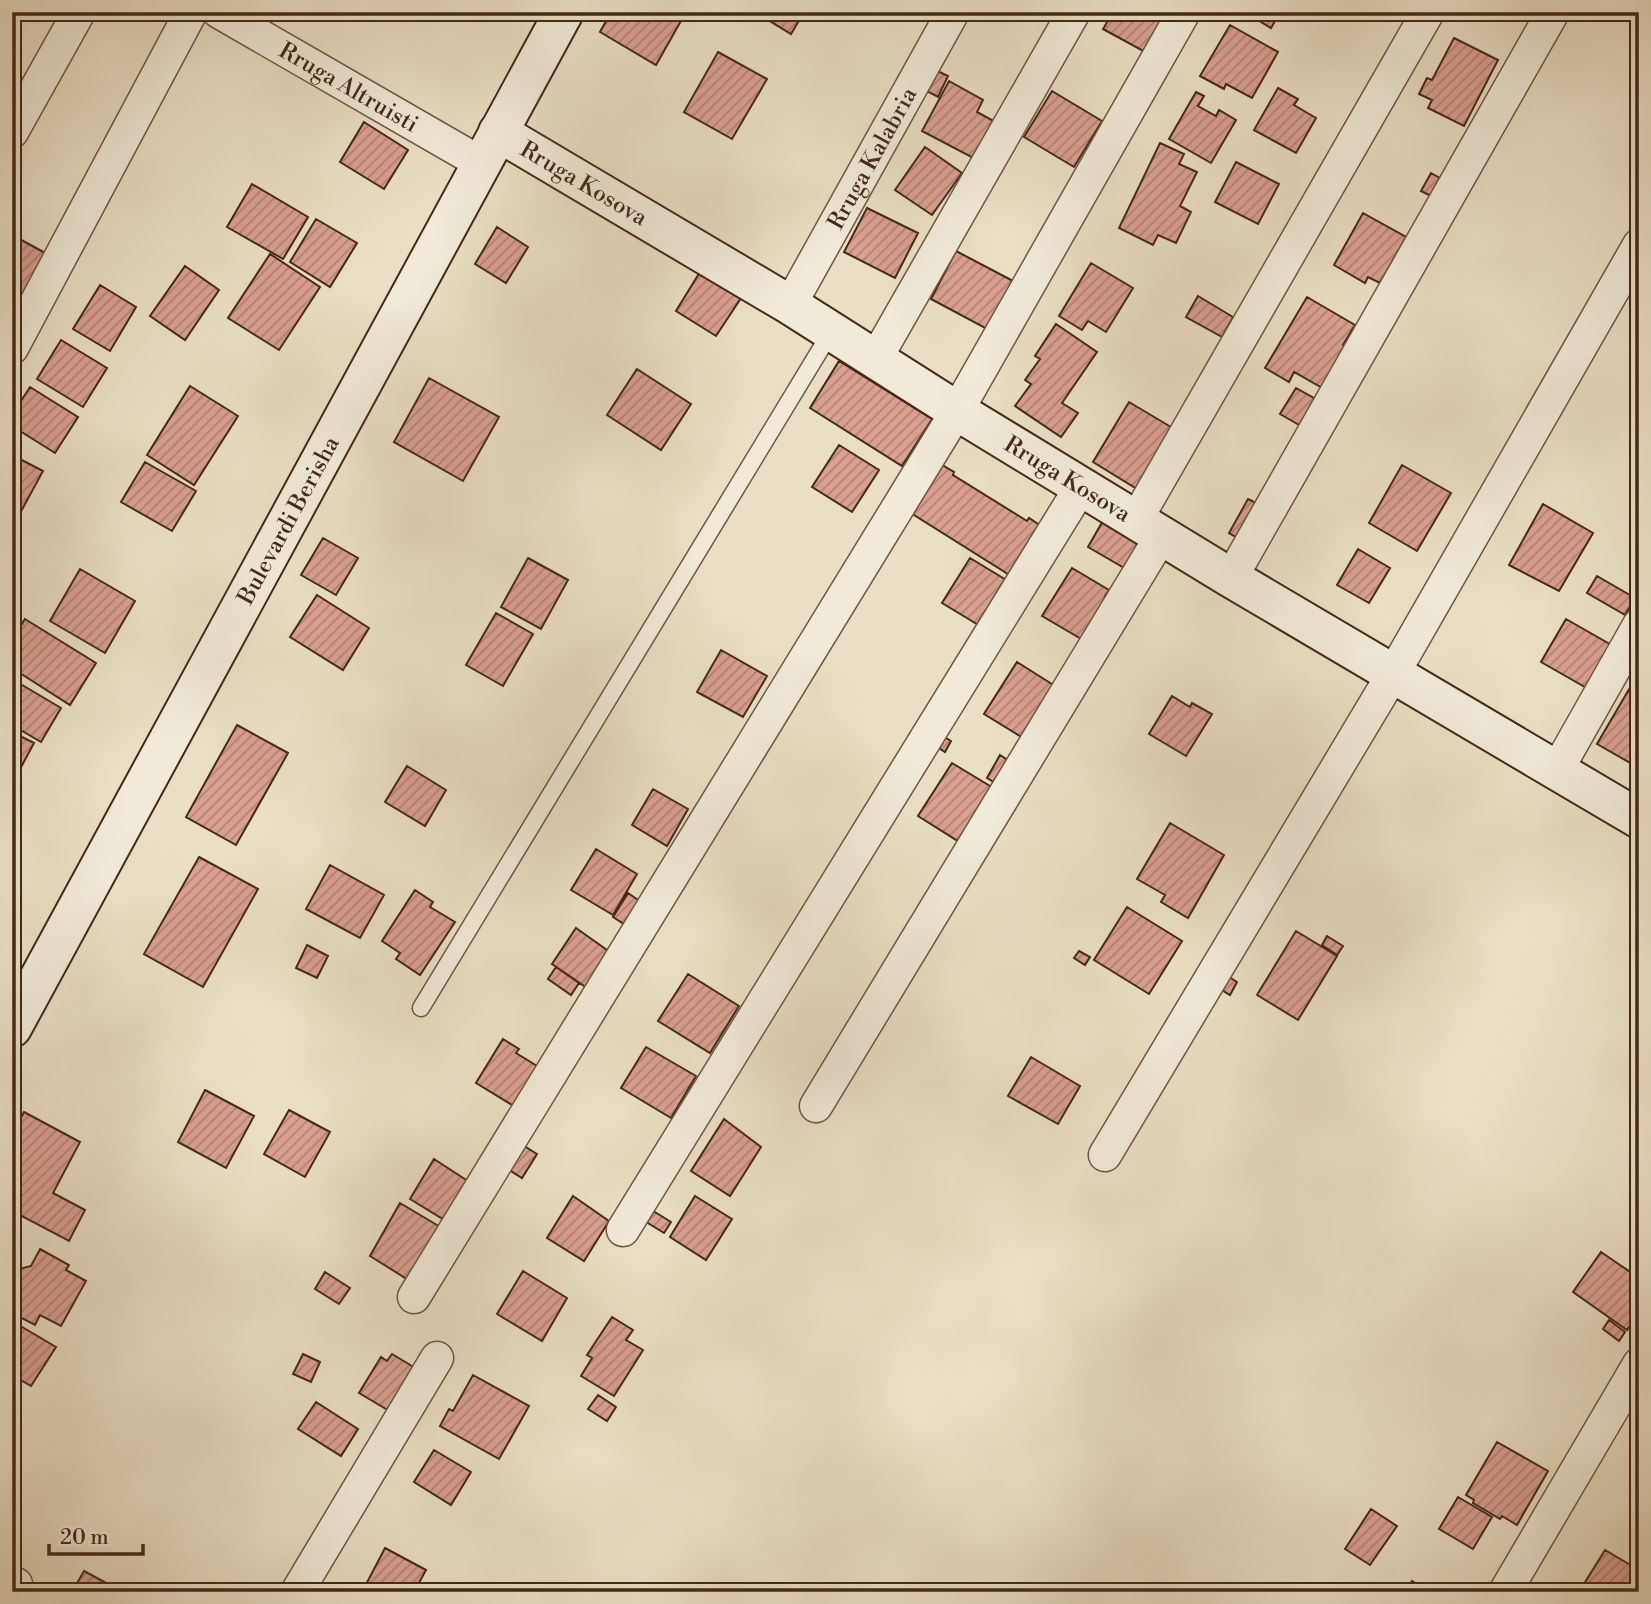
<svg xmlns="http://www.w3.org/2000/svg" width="1651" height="1604" viewBox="0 0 1651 1604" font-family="'Libre Bodoni',serif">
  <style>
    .building { fill: url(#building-hatch); stroke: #432918; stroke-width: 2 }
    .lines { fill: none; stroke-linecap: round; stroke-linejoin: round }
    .lane-casing { stroke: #6d5643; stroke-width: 19 }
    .street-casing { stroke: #6d5643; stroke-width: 35 }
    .secondary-casing { stroke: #432918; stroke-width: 42 }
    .lane { stroke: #f1ead9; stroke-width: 16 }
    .street { stroke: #f1ead9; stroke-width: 32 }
    .secondary { stroke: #f1ead9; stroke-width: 38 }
    .labels { text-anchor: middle; stroke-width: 7; stroke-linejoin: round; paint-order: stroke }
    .street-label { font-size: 23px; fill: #432918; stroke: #f1ead9 }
  </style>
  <defs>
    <pattern id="building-hatch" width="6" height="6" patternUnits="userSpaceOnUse" patternTransform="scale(1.75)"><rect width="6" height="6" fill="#daa090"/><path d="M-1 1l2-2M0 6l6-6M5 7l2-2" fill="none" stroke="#b28275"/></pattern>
  </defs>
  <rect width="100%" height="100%" fill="#eadfc4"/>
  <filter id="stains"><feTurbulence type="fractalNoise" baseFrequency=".00286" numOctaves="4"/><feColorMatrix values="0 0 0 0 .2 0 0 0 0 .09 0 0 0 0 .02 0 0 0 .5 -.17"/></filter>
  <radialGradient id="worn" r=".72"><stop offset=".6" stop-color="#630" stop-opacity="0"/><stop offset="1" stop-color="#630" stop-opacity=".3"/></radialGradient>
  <path class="building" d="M611 12H686L656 65 600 32Z
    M755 12H804L791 34Z
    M1113 12H1167L1145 52 1103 29Z
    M1255 12H1280L1271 28 1253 17Z
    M1230 25 1278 52 1252 98 1226 84 1224 89 1200 76Z
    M1454 38 1498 60 1464 126 1428 108 1432 100 1419 94 1427 78 1432 80Z
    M718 52 767 79 732 139 684 112Z
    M931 68 948 76 938 97 921 88Z
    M949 81 983 100 977 112 999 124 979 161 922 131Z
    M1278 88 1298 99 1294 105 1316 118 1296 153 1254 130Z
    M1052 91 1102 121 1074 167 1024 137Z
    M1196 92 1204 96 1198 106 1216 116 1219 110 1236 120 1211 163 1169 139Z
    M364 122 408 150 384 189 340 162Z
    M1160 143 1184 154 1179 164 1197 172 1180 206 1191 212 1176 243 1158 235 1153 245 1119 228Z
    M925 147 962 173 932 215 895 190Z
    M1236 162 1279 184 1258 224 1215 202Z
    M1431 173 1447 182 1437 199 1421 191Z
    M252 184 308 217 283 259 227 227Z
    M867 208 918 233 895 278 844 252Z
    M1363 213 1406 237 1380 283 1368 277 1365 283 1334 265Z
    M316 219 357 243 330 287 290 262Z
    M497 227 528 247 506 283 475 264Z
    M12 235 49 255 12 320Z
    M956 251 1013 281 987 329 931 299Z
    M270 254 320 287 279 350 228 318Z
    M1091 263 1133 288 1106 332 1088 321 1082 330 1059 316Z
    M185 266 219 290 185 340 150 316Z
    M700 272 741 298 716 336 676 311Z
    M100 285 136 307 110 351 73 329Z
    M1198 296 1233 317 1222 337 1186 317Z
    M1307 297 1355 325 1343 345 1347 348 1324 389 1294 372 1289 382 1265 368Z
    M1056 324 1097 352 1062 403 1078 413 1061 437 1015 406 1031 384 1025 380 1040 359 1035 356Z
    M61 340 107 368 83 407 37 379Z
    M839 361 932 419 902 466 810 408Z
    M637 369 691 404 661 450 607 415Z
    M429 378 499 417 463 481 394 442Z
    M190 386 238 416 194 485 147 455Z
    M30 387 78 417 55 453 12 426V415Z
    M1296 388 1321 402 1306 429 1280 414Z
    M1129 402 1176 430 1142 492 1093 462Z
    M839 445 879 470 852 512 812 487Z
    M12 455 43 471 12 528Z
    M145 462 196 491 172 531 121 502Z
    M937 462 954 472 953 475 1027 521 1029 518 1050 532 1019 581 906 510Z
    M1402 465 1451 493 1417 551 1369 523Z
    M1248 499 1262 506 1243 541 1229 533Z
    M1543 504 1593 533 1559 591 1509 565Z
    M1104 519 1148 545 1131 572 1088 547Z
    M323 538 358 558 336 595 301 575Z
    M1358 549 1390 568 1369 603 1337 585Z
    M528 558 568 580 541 629 501 607Z
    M970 558 1008 581 980 626 942 603Z
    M1072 568 1109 590 1105 596 1114 601 1088 643 1042 616Z
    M80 569 135 601 105 653 50 621Z
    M1597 576 1635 598 1625 615 1587 593Z
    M317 595 369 628 343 670 290 637Z
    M496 613 533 634 503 686 466 665Z
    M25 619 96 663 70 705 12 668V640Z
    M1566 619 1615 647 1590 690 1541 662Z
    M721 650 767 676 743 717 697 692Z
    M1017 662 1055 686 1023 738 984 714Z
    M12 679 61 708 41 742 12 725Z
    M1631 686 1639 691V768L1597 744Z
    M1172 696 1190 707 1192 703 1212 714 1186 756 1149 734Z
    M237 725 288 753 236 845 186 817Z
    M12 732 34 743 12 784Z
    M941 735 951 741 945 752 934 745Z
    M1000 755 1014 764 1000 786 987 778Z
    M952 763 995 789 961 843 918 816Z
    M407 766 446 790 425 826 385 802Z
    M653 789 688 809 667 846 632 825Z
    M1170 823 1224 855 1188 918 1161 902 1165 895 1137 879Z
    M596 849 637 874 613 915 571 890Z
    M199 857 258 889 203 987 144 954Z
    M330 865 384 895 360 938 306 909Z
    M415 890 433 902 430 907 455 922 420 975 396 959 400 953 382 941Z
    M628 893 644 904 630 928 613 917Z
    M1127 907 1182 941 1149 994 1094 960Z
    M576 928 614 955 590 990 552 964Z
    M1296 931 1337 956 1298 1020 1257 995Z
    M1327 936 1343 946 1337 955 1322 945Z
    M307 945 328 956 317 978 296 968Z
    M1079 951 1090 957 1085 965 1074 958Z
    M556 967 579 983 571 995 548 979Z
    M1223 973 1237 982 1230 995 1215 986Z
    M688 974 739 1006 710 1053 658 1021Z
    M503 1039 519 1049 516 1053 542 1069 517 1108 476 1083Z
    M646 1047 696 1076 671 1118 621 1088Z
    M1031 1057 1080 1086 1058 1124 1008 1096Z
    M205 1090 254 1116 226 1168 178 1142Z
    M289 1110 330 1132 305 1177 264 1154Z
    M24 1112 80 1142 53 1193 85 1210 69 1241 12 1211V1134Z
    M724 1119 761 1147 730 1196 691 1171Z
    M521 1144 537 1154 522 1178 506 1168Z
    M434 1159 474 1185 451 1224 410 1199Z
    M573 1196 609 1221 584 1261 547 1238Z
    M695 1196 732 1219 706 1260 670 1237Z
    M400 1203 442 1228 410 1281 370 1256Z
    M650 1209 671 1222 664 1233 643 1220Z
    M40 1249 69 1265 66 1270 86 1281 61 1326 40 1315 35 1325 12 1313V1304L21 1288 13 1280 19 1269 31 1266Z
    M1601 1252 1639 1278V1313L1627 1330 1573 1292Z
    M523 1271 567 1298 542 1341 497 1314Z
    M325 1272 350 1288 339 1304 315 1289Z
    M612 1317 633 1330 626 1340 643 1350 614 1396 581 1376 592 1358 587 1355Z
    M1609 1320 1625 1332 1619 1341 1603 1329Z
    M12 1321 56 1347 31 1386 12 1375Z
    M303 1354 320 1362 311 1382 293 1374Z
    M392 1354 417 1369 391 1412 359 1393 381 1357 387 1361Z
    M473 1375 529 1406 499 1459 440 1426 449 1409 453 1411Z
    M598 1395 616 1407 607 1421 588 1409Z
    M316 1402 358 1429 341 1456 298 1429Z
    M1497 1442 1548 1471 1517 1525 1502 1516 1500 1519 1473 1503 1474 1500 1466 1495Z
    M434 1450 471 1472 451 1505 414 1482Z
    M1458 1497 1492 1517 1473 1549 1439 1529Z
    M1371 1509 1397 1526 1370 1565 1345 1549Z
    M385 1548 426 1570 414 1592H362Z
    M1605 1550 1639 1570V1592H1598L1584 1584Z
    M84 1571 119 1590 118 1592H72Z
    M1412 1581 1430 1592H1406Z"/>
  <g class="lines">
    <defs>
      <path id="lane" d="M421 1008 831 332"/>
      <g id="street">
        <path id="s1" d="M219 12 481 163"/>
        <path d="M12 132 79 12"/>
        <path id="s2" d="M790 305 953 12"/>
        <path d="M12 348 191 12"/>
        <path d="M875 360 1074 12"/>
        <path d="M1136 520 1428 12"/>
        <path d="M1231 578 1553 12"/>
        <path d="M1557 770 1639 625"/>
        <path d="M816 1106 1162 535"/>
        <path d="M1105 1155 1393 674 1639 245"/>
        <path d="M623 1230 1081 487"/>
        <path d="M414 1297 957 411 1184 12"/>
        <path d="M12 1590 16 1584"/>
        <path d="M297 1592 437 1358"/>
        <path d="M1505 1592 1639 1364"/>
      </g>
      <g id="secondary">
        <path id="s3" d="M498 132 790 305 957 411 1231 578 1639 819"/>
        <path id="s4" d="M12 1028 564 12"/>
      </g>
    </defs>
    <use href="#lane" class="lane-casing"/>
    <use href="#street" class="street-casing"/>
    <use href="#secondary" class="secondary-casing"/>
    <use href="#lane" class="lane"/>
    <use href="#street" class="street"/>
    <use href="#secondary" class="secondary"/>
  </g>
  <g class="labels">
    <g class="street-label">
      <text dy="8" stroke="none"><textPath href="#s1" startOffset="150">Rruga Altruisti</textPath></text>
      <text dy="8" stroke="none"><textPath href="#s2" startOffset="168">Rruga Kalabria</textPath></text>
      <text dy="8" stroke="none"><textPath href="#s3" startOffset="100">Rruga Kosova</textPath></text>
      <text dy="8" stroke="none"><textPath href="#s3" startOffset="667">Rruga Kosova</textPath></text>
      <text dy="8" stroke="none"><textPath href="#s4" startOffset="578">Bulevardi Berisha</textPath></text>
    </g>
  </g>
  <rect width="1651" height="1604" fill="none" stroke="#eadfc4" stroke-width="42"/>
  <rect x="14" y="14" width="1623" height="1576" fill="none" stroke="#432918" stroke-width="3.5"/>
  <rect x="21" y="21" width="1609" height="1562" fill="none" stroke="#432918" stroke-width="2"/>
  <path d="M49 1544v10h94v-10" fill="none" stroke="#432918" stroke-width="3.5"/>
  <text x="60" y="1544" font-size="21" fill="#432918" stroke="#f1ead9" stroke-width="5" paint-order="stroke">20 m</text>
  <rect width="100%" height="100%" filter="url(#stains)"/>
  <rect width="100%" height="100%" fill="url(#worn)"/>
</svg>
